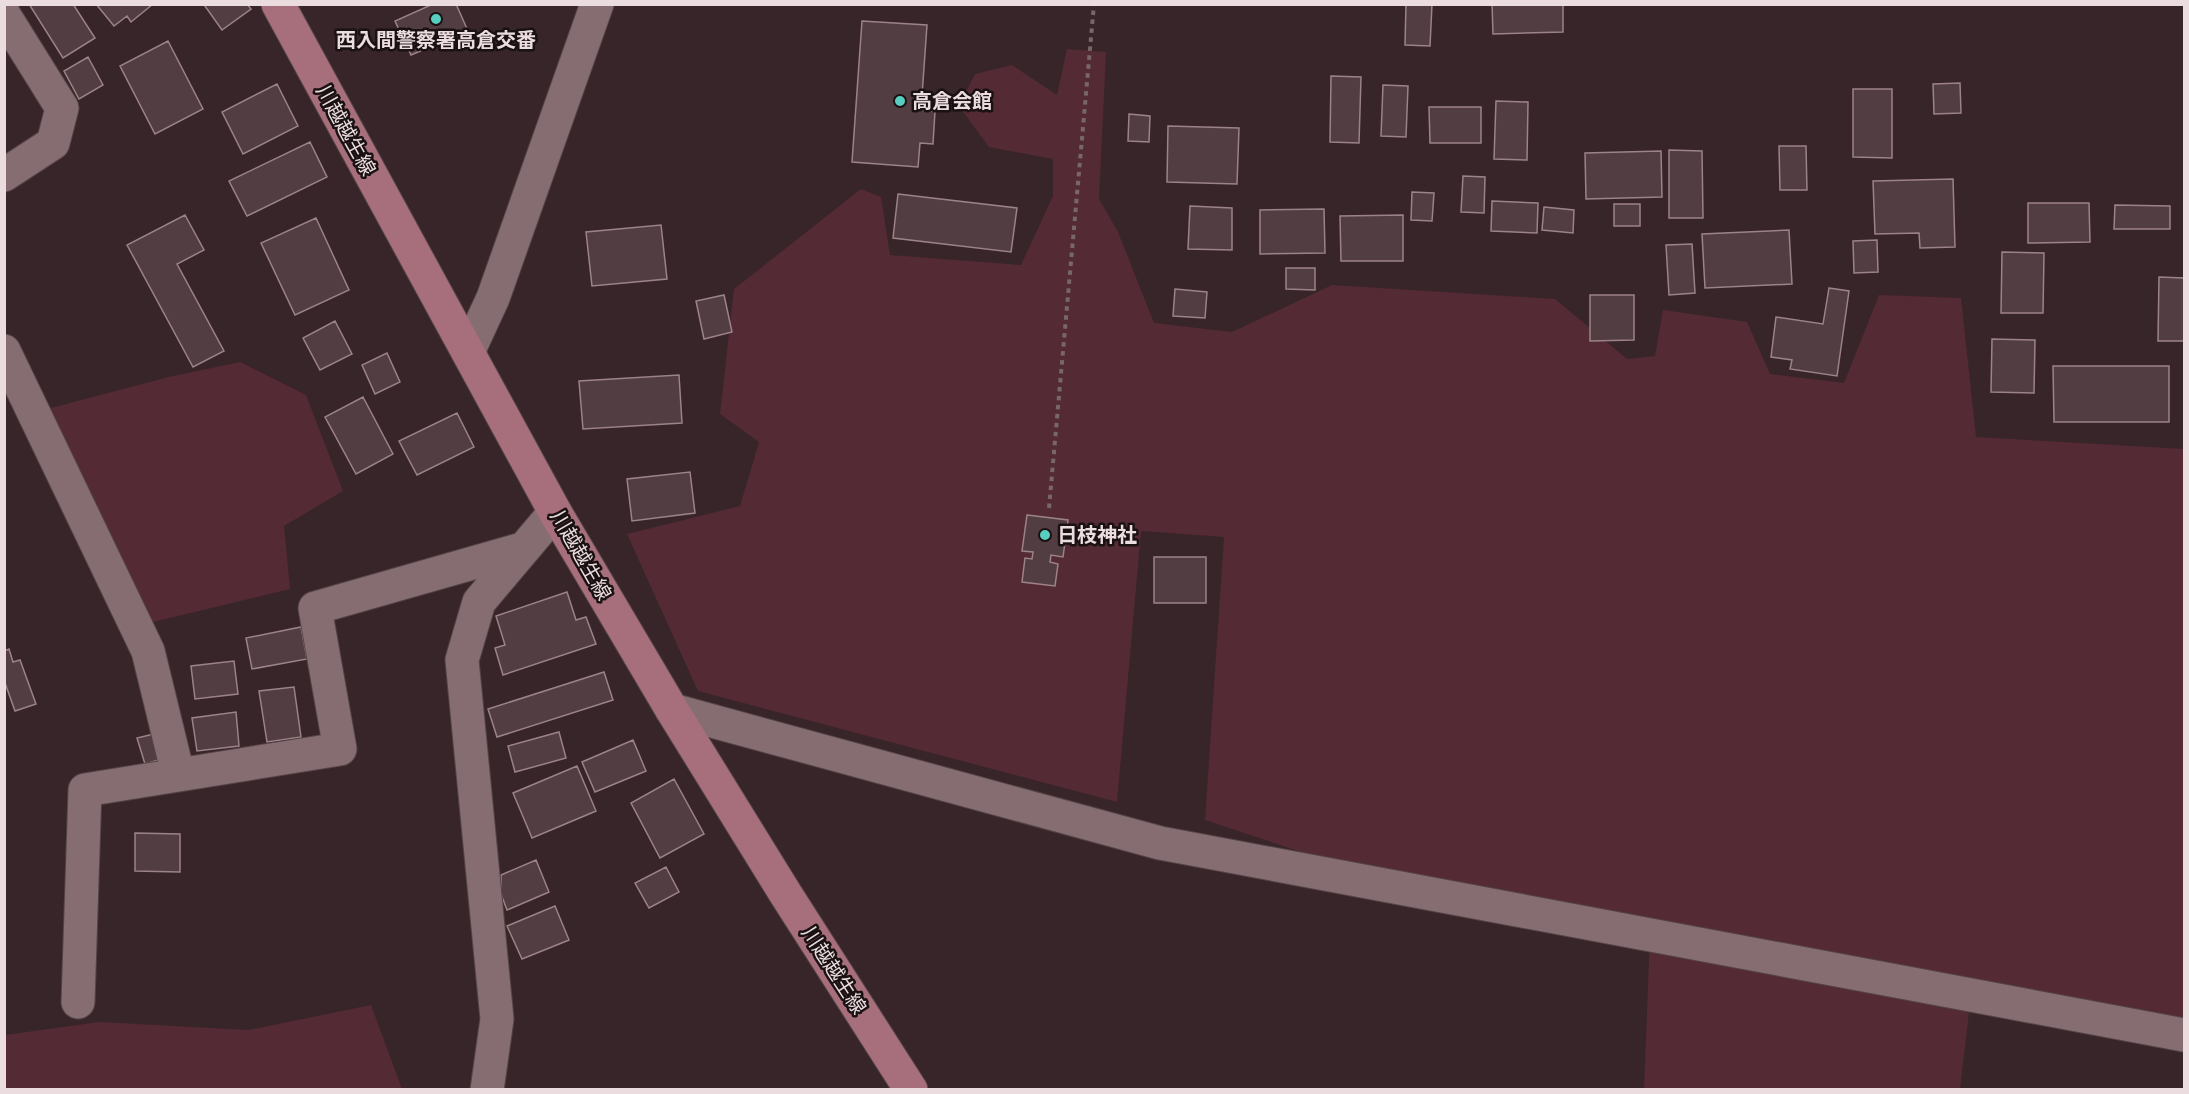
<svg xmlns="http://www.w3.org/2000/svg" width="2189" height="1094" viewBox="0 0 2189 1094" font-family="Rubik,'Noto Sans JP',sans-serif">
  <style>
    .green { fill: #542a35 }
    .building { fill: #523d42; stroke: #9c8388; stroke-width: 1.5 }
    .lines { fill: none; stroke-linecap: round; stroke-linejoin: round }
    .minor-casing { stroke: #544447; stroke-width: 35 }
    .major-casing { stroke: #544447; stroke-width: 35 }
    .path { stroke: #78676a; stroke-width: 4; stroke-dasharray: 4.5 4.5; stroke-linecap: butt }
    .minor { stroke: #856d72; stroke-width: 33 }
    .major { stroke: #a76f7c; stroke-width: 33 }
    .poi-dot { fill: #58cec0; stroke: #1a1113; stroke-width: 2 }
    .labels { text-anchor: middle; stroke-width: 5; stroke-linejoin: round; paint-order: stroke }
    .poi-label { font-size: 20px; font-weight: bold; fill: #eadcdf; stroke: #1a1113; text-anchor: start }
    .street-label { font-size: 20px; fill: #eadcdf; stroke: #1a1113 }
  </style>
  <rect width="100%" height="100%" fill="#382529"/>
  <path class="green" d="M1067 49 1106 52 1099 199 1118 232 1154 323 1232 332 1332 285 1555 299 1627 359 1655 356 1663 310 1747 322 1770 374 1844 383 1879 295 1961 298 1976 437 2184 449V1029L1969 1012 1960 1089H1644L1650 934 1331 862 1205 820 1224 537 1141 531 1117 802 698 691 627 534 740 506 759 442 720 414 734 289 861 189 881 197 890 255 1021 265 1053 196V159L989 147 959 106 975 74 1012 65 1057 95Z
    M240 362 306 395 343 491 284 526 290 589 149 623 47 409 169 377Z
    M371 1005 402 1089H5V1035L99 1022 249 1030Z"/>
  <path class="building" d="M29 4H73L95 38 63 58Z
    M96 4H153L131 22 127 16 114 26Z
    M207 4H247L251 9 222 30 205 6Z
    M433 4H456L468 31 411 55 395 21Z
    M1406 4H1432L1430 46 1405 45Z
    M1492 4H1563V32L1493 34Z
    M862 21 927 25 921 110 935 111 933 144 920 143 918 167 852 162Z
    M168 41 203 109 155 134 120 66Z
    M88 57 103 85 79 99 64 71Z
    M1331 76 1361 77 1359 143 1330 142Z
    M1960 83 1961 113 1934 114 1933 84Z
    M277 84 298 126 243 154 222 112Z
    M1383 85 1408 86 1406 137 1381 136Z
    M1853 89H1892V158L1853 157Z
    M1496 101 1528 102 1527 160 1494 159Z
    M1429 107H1481V143H1430Z
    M1129 114 1150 116 1149 142 1128 141Z
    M1168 126 1239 128 1237 184 1167 182Z
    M310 142 327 177 247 216 229 181Z
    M1779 146H1806L1807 190H1780Z
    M1669 150 1702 151 1703 218H1669Z
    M1661 151 1662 197 1586 199 1585 153Z
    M1463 176 1485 177 1484 213 1461 212Z
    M1953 179 1955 247 1920 248 1919 233 1875 234 1873 181Z
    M1412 192 1434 193 1432 221 1411 220Z
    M898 194 1017 208 1011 252 893 238Z
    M1492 201 1538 203 1537 233 1491 231Z
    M2028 203H2089L2090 242 2028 243Z
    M1614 204H1640V226H1614Z
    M2115 205 2170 206V229H2114Z
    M1190 206 1232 208V250L1188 249Z
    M1544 207 1574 210 1573 233 1542 230Z
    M1324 209 1325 253 1260 254V210Z
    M185 215 204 250 177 264 224 351 193 367 127 245Z
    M1403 215V261H1341L1340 216Z
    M316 218 349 290 295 315 261 243Z
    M661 225 667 279 592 286 586 232Z
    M1789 230 1792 284 1705 288 1702 234Z
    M1877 240 1878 272 1854 273 1853 241Z
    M1692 244 1695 293 1669 295 1666 245Z
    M2002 252 2044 253 2043 313H2001Z
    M1286 268H1315V290L1286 289Z
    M2159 277 2184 278V341H2158Z
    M1829 288 1849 291 1837 376 1790 369 1792 360 1771 357 1776 317 1823 324Z
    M1175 289 1207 292 1205 318 1173 316Z
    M724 295 732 332 704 339 696 301Z
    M1590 295H1634V340L1590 341Z
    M335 321 352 354 320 370 303 338Z
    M1992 339 2035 340 2034 393 1991 392Z
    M387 353 400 382 375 394 362 365Z
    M2053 366H2169V422H2054Z
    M679 375 682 423 583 429 579 381Z
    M363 397 393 454 356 474 325 417Z
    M457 413 474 447 417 475 399 441Z
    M690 472 695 513 632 521 627 479Z
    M1027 515 1068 520 1063 557 1051 555 1050 562 1058 564 1055 586 1022 582 1025 558 1032 559 1033 552 1022 551Z
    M1154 557H1206V603H1154Z
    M567 592 576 620 586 617 596 644 503 675 495 648 505 645 496 616Z
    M301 627 307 659 252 669 246 638Z
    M9 649 13 662 20 660 36 704 15 711 4 680V651Z
    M234 661 238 694 195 699 191 666Z
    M604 672 613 700 497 737 488 709Z
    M294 687 301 737 267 742 259 691Z
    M236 712 239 746 197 751 192 718Z
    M559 732 566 758 515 772 508 746Z
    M154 734 162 759 145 764 137 738Z
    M633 740 646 771 595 792 582 762Z
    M577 766 596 811 532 838 513 793Z
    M674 779 704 834 660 858 631 803Z
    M135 833 180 834V872L135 871Z
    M536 860 549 892 507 910 501 894V875Z
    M666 867 679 892 649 908 635 883Z
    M555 906 569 940 522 959 507 926Z"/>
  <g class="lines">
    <defs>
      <path id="minor" d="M4 15 62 108 53 143 4 175
        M4 351 148 651 178 774
        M468 352 493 298 597 4
        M672 710 1160 843 2184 1035
        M78 1002 85 790 340 749 315 608 522 549
        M487 1090 497 1019 462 660 479 602 555 512"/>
      <path id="major" d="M278 4 555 512 672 710 785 893 911 1090"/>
    </defs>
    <use href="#minor" class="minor-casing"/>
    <use href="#major" class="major-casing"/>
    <path class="path" d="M1049 508 1094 4"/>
    <use href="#minor" class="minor"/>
    <use href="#major" class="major"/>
  </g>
  <g class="poi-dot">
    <circle cx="436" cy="19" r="6"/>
    <circle cx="900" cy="101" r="6"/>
    <circle cx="1045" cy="535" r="6"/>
  </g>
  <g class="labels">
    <g class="poi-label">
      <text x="436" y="47" text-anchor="middle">西入間警察署高倉交番</text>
      <text x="912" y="108">高倉会館</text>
      <text x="1057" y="542">日枝神社</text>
    </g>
    <g class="street-label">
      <text transform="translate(346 130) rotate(61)" y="7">川越越生線</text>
      <text transform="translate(581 555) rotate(60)" y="7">川越越生線</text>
      <text transform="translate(834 970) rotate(57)" y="7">川越越生線</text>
    </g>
  </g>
  <rect width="2189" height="1094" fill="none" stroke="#eadcdf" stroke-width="12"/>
</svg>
